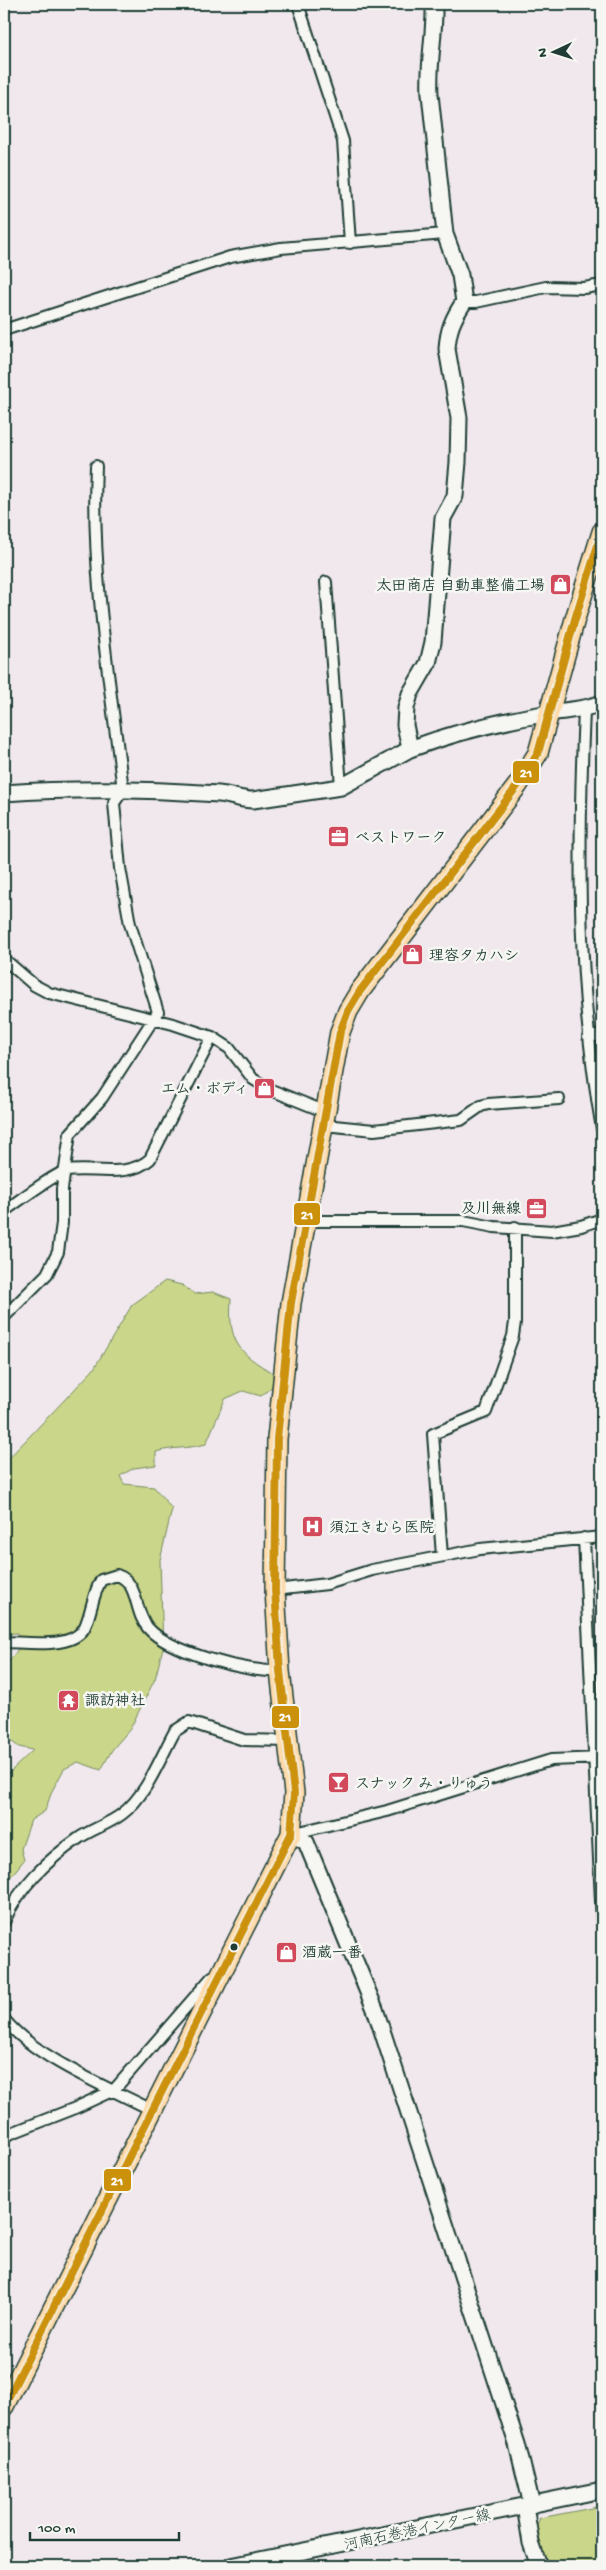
<svg xmlns="http://www.w3.org/2000/svg" width="606" height="2570" viewBox="0 0 606 2570" font-family="'Gochi Hand','Klee One',sans-serif">
  <style>
    .green { fill: #cad689; stroke: #748a5e }
    .lines { fill: none; stroke-linecap: round; stroke-linejoin: round }
    .street-casing { stroke: #1f3d34; stroke-width: 14 }
    .secondary-casing { stroke: #1f3d34; stroke-width: 19 }
    .highway-casing { stroke: #1f3d34; stroke-width: 22 }
    .street { stroke: #f6f6f2; stroke-width: 10 }
    .secondary { stroke: #f6f6f2; stroke-width: 15 }
    .highway { stroke: #fddbac; stroke-width: 19 }
    .bus-1-casing { stroke: #f6f6f2; stroke-width: 11 }
    .bus-1 { stroke: #cc910a; stroke-width: 8 }
    .bus-dot { fill: #1f3d34; stroke: #f6f6f2; stroke-width: 2 }
    .labels { text-anchor: middle; stroke-width: 5; stroke-linejoin: round; paint-order: stroke }
    .poi-label { font-size: 15px; font-weight: bold; fill: #1f3d34; stroke: #f6f6f2; text-anchor: start }
    .street-label { font-size: 15px; fill: #1f3d34; stroke: #f6f6f2 }
    .line-badge { stroke: #f6f6f2; stroke-width: 2 }
    .badge-label { font-size: 14px; text-anchor: middle; font-weight: bold; fill: #fff }
  </style>
  <rect width="100%" height="100%" fill="#f0e8ed"/>
  <filter id="ink" filterUnits="userSpaceOnUse"><feTurbulence type="fractalNoise" baseFrequency=".02" numOctaves="2"/><feDisplacementMap in="SourceGraphic" scale="10" xChannelSelector="R" yChannelSelector="G"/><feConvolveMatrix kernelMatrix="1 2 1 2 8 2 1 2 1" color-interpolation-filters="sRGB"/></filter>
  <g filter="url(#ink)">
    <path class="green" d="M165 1281 182 1285 195 1294 213 1292 231 1299C228 1341 238 1353 273 1373L274 1385 261 1396 243 1391 225 1399 206 1444C188 1449 172 1447 156 1452V1465L134 1468 120 1476 124 1484 154 1487 172 1509 160 1560 163 1648 155 1679 130 1729 112 1750 101 1770 78 1762 64 1769 52 1791 45 1811 31 1820 21 1849 24 1860 4 1885V1771L9 1773 33 1750 19 1747 4 1736V1668L19 1648 17 1633 4 1634V1463L93 1370 132 1305Z
      M602 2506V2566H547L536 2527 540 2518Z"/>
    <g class="lines">
      <defs>
        <path id="street" d="M298 4 343 141 350 243
          M464 302H476L546 287 584 288 602 285
          M4 330 230 257 281 248 445 234
          M326 582 341 787
          M584 710C578 851 577 989 602 1129
          M4 959 34 985 49 993 173 1024 212 1037 229 1048 253 1079 271 1090 326 1112
          M588 1037 602 1035
          M324 1125 374 1130 461 1120 481 1106 488 1104 559 1099
          M4 1211C16 1203 55 1173 67 1171 93 1167 128 1179 150 1159L212 1037
          M306 1221H463L494 1227 552 1231 581 1226 602 1219
          M4 1317 47 1274 58 1252 62 1223V1189L70 1134 102 1098 158 1012 130 924 120 868 114 803 123 790C110 683 91 573 96 466
          M584 1538 602 1923
          M442 1556 433 1434 486 1412 513 1336 515 1322V1227
          M275 1590 327 1584 372 1570 480 1549 602 1537
          M4 1642C26 1642 77 1651 86 1624 92 1609 93 1594 101 1580L117 1575C140 1583 133 1611 148 1628 169 1652 248 1673 280 1671
          M291 1834 387 1811 551 1760 602 1758
          M4 1922C19 1886 48 1860 79 1838 92 1829 109 1824 122 1814 147 1795 160 1758 175 1731L189 1722 244 1740 288 1741
          M4 2019C34 2057 107 2087 152 2110
          M4 2136 73 2109 114 2090 212 1977"/>
        <path id="secondary" d="M410 749C455 732 502 721 549 713 568 710 584 710 602 703
          M4 793C75 788 147 789 219 794 231 795 241 800 253 800L341 787 410 749 405 725 406 708 410 694 428 663 433 642 443 518 455 496 458 462 459 418 447 349C448 330 453 318 464 302L460 275 445 234 430 94C428 63 435 34 434 4
          M291 1834 306 1842 375 2009 517 2444 532 2505
          M525 2506 531 2543 539 2566
          M231 2566 602 2490"/>
        <path id="highway" d="M4 2406 291 1834 294 1793 280 1671 275 1590 277 1439 291 1303 340 1032 348 1011 360 991 518 785 538 753 575 619 602 532"/>
      </defs>
      <use href="#street" class="street-casing"/>
      <use href="#secondary" class="secondary-casing"/>
      <use href="#highway" class="highway-casing"/>
      <use href="#street" class="street"/>
      <use href="#secondary" class="secondary"/>
      <use href="#highway" class="highway"/>
      <defs>
        <path id="bus-1" d="M4 2406 291 1834 294 1793 280 1671 275 1590 277 1439 291 1303 340 1032 348 1011 360 991 518 785 538 753 575 619 602 532"/>
      </defs>
      <use href="#bus-1" class="bus-1-casing"/>
      <use href="#bus-1" class="bus-1"/>
    </g>
  </g>
  <defs>
    <symbol id="shop-square" viewBox="-11 -11 22 22"><rect x="-9" y="-9" width="18" height="18" rx="4" fill="#d1495b" stroke="#f6f6f2"/><path d="M-5-2.5h2.3a2.7 3.5 0 0 1 5.4 0H5L5.5 6h-11ZM-1.5-2.5h3a1.5 2.3 0 0 0-3 0Z" fill="#fff"/></symbol>
    <symbol id="office-square" viewBox="-11 -11 22 22"><rect x="-9" y="-9" width="18" height="18" rx="4" fill="#d1495b" stroke="#f6f6f2"/><path d="M-6-3h4V-5.5h4V-3h4V5H-6ZM-1-4.5V-3h2v-1.5ZM-6 0V1H6V0Z" fill="#fff"/></symbol>
    <symbol id="hospital-square" viewBox="-11 -11 22 22"><rect x="-9" y="-9" width="18" height="18" rx="4" fill="#d1495b" stroke="#f6f6f2"/><path d="M-5-5h3v3.5h4V-5h3V5h-3V1.5h-4V5h-3Z" fill="#fff"/></symbol>
    <symbol id="temple-square" viewBox="-11 -11 22 22"><rect x="-9" y="-9" width="18" height="18" rx="4" fill="#d1495b" stroke="#f6f6f2"/><path d="M0-6L5-2H3V0L6.5 2.5H4V6H1.5V3h-3V6H-4V2.5H-6.5L-3 0V-2H-5Z" fill="#fff"/></symbol>
    <symbol id="bar-square" viewBox="-11 -11 22 22"><rect x="-9" y="-9" width="18" height="18" rx="4" fill="#d1495b" stroke="#f6f6f2"/><path d="M-6-5H6L.8 .8V4.5H3.5V6h-7V4.5H-.8V.8Z" fill="#fff"/></symbol>
  </defs>
  <g fill-rule="evenodd">
    <use href="#shop-square" x="548" y="572" width="25" height="25"/>
    <use href="#office-square" x="326" y="824" width="25" height="25"/>
    <use href="#shop-square" x="400" y="942" width="25" height="25"/>
    <use href="#shop-square" x="252" y="1076" width="25" height="25"/>
    <use href="#office-square" x="524" y="1196" width="25" height="25"/>
    <use href="#hospital-square" x="300" y="1514" width="25" height="25"/>
    <use href="#temple-square" x="56" y="1688" width="25" height="25"/>
    <use href="#bar-square" x="326" y="1770" width="25" height="25"/>
    <use href="#shop-square" x="274" y="1940" width="25" height="25"/>
  </g>
  <circle class="bus-dot" cx="234" cy="1947" r="4.5"/>
  <g class="labels">
    <g class="poi-label">
      <text x="545" y="590" text-anchor="end">太田商店 自動車整備工場</text>
      <text x="355" y="842">ベストワーク</text>
      <text x="429" y="960">理容タカハシ</text>
      <text x="249" y="1093" text-anchor="end">エム・ボディ</text>
      <text x="521" y="1213" text-anchor="end">及川無線</text>
      <text x="329" y="1532">須江きむら医院</text>
      <text x="85" y="1705">諏訪神社</text>
      <text x="355" y="1788">スナック み・りゅう</text>
      <text x="302" y="1957">酒蔵一番</text>
    </g>
    <g class="street-label">
      <text transform="translate(417 2529) rotate(-12)" y="5">河南石巻港インター線</text>
    </g>
  </g>
  <g class="line-badge">
    <rect x="512" y="760" width="28" height="24" rx="5" fill="#cc910a"/>
    <rect x="293" y="1202" width="28" height="24" rx="5" fill="#cc910a"/>
    <rect x="271" y="1705" width="29" height="24" rx="5" fill="#cc910a"/>
    <rect x="103" y="2168" width="29" height="24" rx="5" fill="#cc910a"/>
  </g>
  <g class="badge-label">
    <text x="526" y="777">21</text>
    <text x="307" y="1219">21</text>
    <text x="285" y="1721">21</text>
    <text x="117" y="2185">21</text>
  </g>
  <rect width="606" height="2570" fill="none" stroke="#f6f6f2" stroke-width="20"/>
  <rect x="10" y="10" width="586" height="2550" fill="none" stroke="#1f3d34" stroke-width="2" filter="url(#ink)"/>
  <g transform="translate(554 52) rotate(266)" stroke="#f6f6f2" stroke-width="4" paint-order="stroke">
  <path d="M0-4L9 19L0 12L-9 19Z" fill="#1f3d34"/>
  <text y="-8" font-size="14" font-weight="bold" text-anchor="middle" fill="#1f3d34">N</text>
  </g>
  <path d="M30 2532v8h149v-8" fill="none" stroke="#1f3d34" stroke-width="2.5"/>
  <text x="38" y="2532" font-size="15" fill="#1f3d34" stroke="#f6f6f2" stroke-width="4" paint-order="stroke">100 m</text>
</svg>
